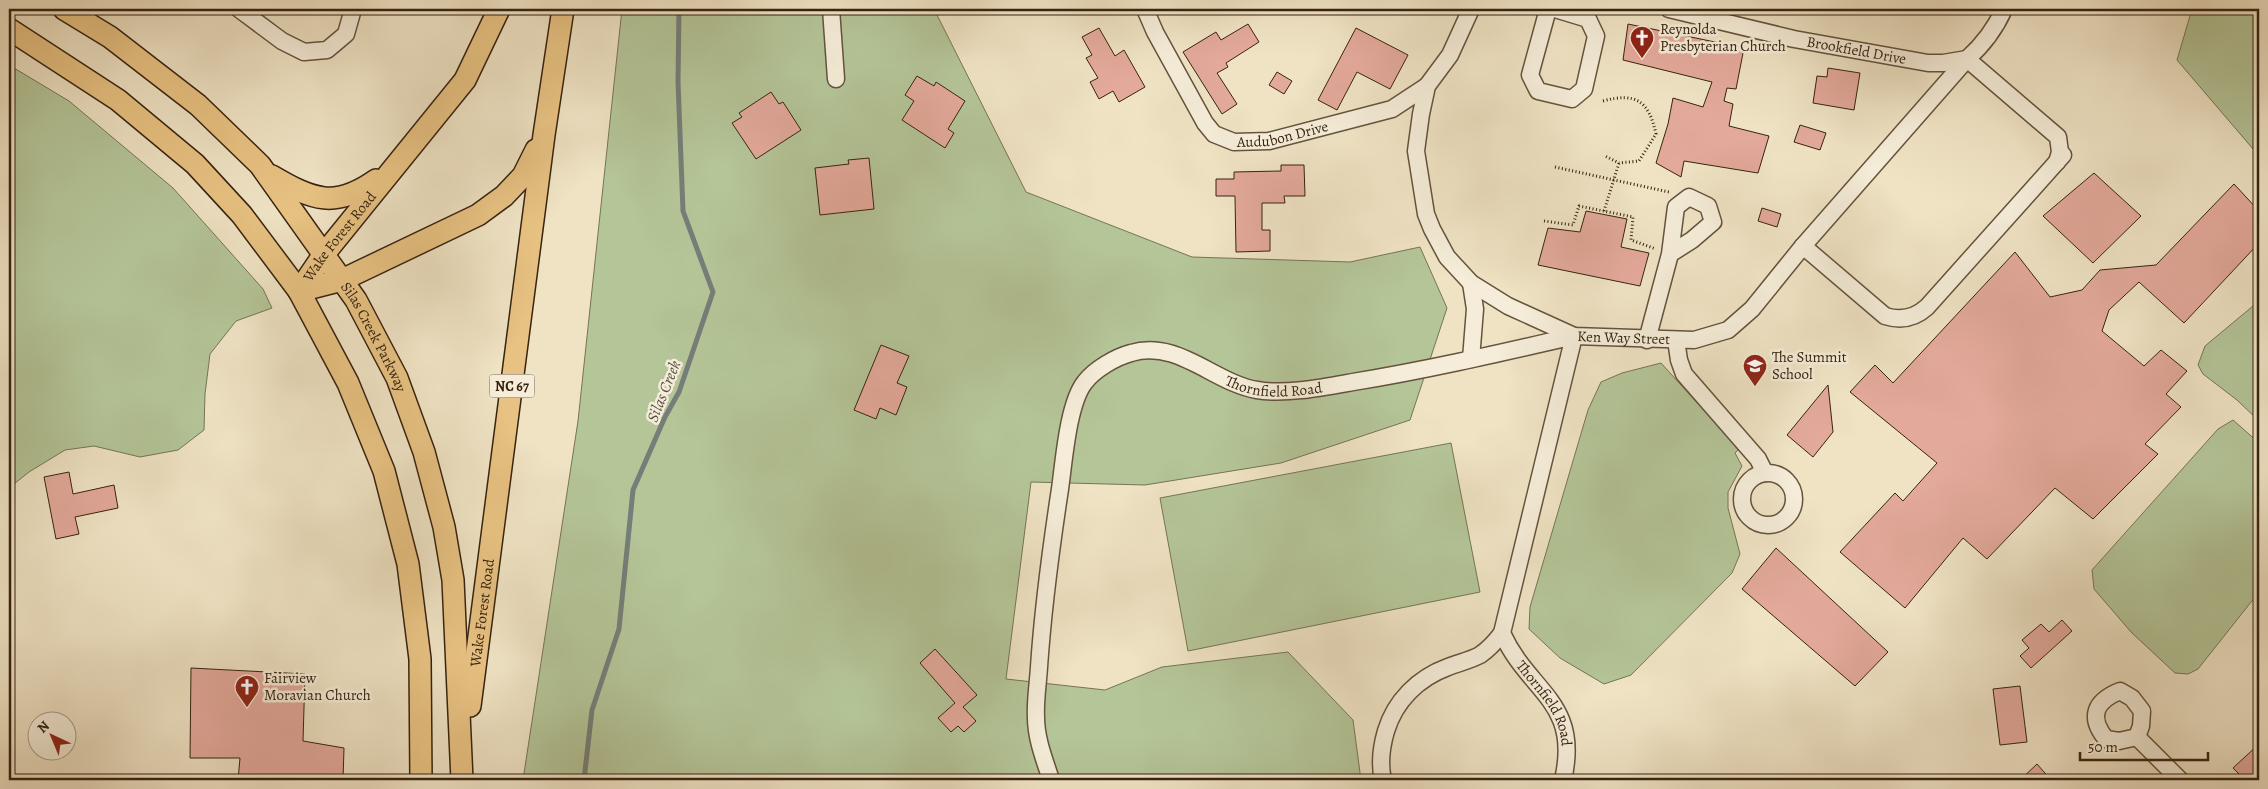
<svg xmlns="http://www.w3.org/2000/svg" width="2268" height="789" viewBox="0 0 2268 789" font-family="Alegreya,serif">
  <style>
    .green { fill: #b4c598; stroke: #767454 }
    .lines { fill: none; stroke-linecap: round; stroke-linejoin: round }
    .stream { stroke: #757e78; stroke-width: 5 }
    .building { fill: #e3a99b; stroke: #372310 }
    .minor-casing { stroke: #65533d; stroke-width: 19 }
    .major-casing { stroke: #372310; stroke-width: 24 }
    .path { stroke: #372310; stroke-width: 3; stroke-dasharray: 1 2.5; stroke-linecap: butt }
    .minor { stroke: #f5edd9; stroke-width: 16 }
    .major { stroke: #e8c282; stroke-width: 21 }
    .labels { text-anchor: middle; stroke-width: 5; stroke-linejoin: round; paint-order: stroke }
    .shield { fill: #f5edd9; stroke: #70604c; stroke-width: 1 }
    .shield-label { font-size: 14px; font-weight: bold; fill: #372310 }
    .poi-label { font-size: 15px; fill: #372310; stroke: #f5edd9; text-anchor: start }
    .street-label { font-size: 15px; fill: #372310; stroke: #f5edd9 }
    .water-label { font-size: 16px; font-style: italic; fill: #565144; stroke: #f5edd9 }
  </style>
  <rect width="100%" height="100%" fill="#efe3c4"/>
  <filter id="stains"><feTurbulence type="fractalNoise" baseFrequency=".004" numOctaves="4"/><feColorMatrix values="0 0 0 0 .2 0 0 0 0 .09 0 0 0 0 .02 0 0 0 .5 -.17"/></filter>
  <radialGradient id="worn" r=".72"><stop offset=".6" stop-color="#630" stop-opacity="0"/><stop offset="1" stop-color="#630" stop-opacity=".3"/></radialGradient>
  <path class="green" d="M622 9H934L1026 192 1192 257 1350 262 1420 247 1447 308 1410 420 1281 463 1145 485 1031 482 1006 679 1105 690 1162 667 1288 652 1353 720 1361 780H523L578 421Z
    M2192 9H2259V156L2177 60Z
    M9 65 69 101 173 188 263 289 272 308 236 321 210 354 205 394 204 430 178 450 140 457 94 446 65 450 29 472 9 488Z
    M2259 301V421L2237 400 2203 374 2198 365 2205 346Z
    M1661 363 1739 449 1735 453 1742 466 1728 492V508L1740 554 1732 573 1631 675 1604 684 1560 658 1529 629 1530 607 1588 410 1601 382 1622 373Z
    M2233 420 2259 443V592L2198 669 2188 674 2175 673 2131 632 2094 589 2092 570 2218 429Z
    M1451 443 1480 592 1188 651 1160 498Z"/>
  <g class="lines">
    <path class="stream" d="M584 780 592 710 619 629 633 490 665 417 679 392 713 292 683 211 678 82 679 9"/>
  </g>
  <path class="building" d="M1248 24 1259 42 1226 63 1228 67 1217 73 1237 104 1222 114 1183 52 1216 32 1221 40Z
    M1628 24 1744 48 1736 89 1727 88 1724 101 1733 104 1729 126 1769 136 1758 173 1684 161 1681 177 1656 163 1668 124 1673 98 1703 107 1712 82 1623 60Z
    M1099 28 1115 56 1124 50 1145 87 1119 102 1113 91 1099 99 1090 82 1098 78 1086 58 1092 55 1082 37Z
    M1356 28 1408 55 1390 89 1357 72 1337 110 1318 100Z
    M1828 68 1860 73 1854 110 1813 103 1817 76 1827 77Z
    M1277 72 1292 81 1284 94 1269 85Z
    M917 76 934 86 936 82 965 101 948 129 954 133 945 148 902 120 914 101 905 95Z
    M771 92 779 104 783 102 801 130 756 159 732 123 742 117 739 113Z
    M1800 125 1826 133 1820 150 1794 142Z
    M869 158 874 209 820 215 815 168 849 164 848 160Z
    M1281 165H1304L1305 196H1284L1285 203H1262V230H1270V251L1236 252 1235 196H1216V179H1234V172L1281 171Z
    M2094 173 2141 216 2093 263 2043 216Z
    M2234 184 2259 211V243L2184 323 2139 282 2109 310 2102 331 2144 366 2161 350 2187 371 2166 394 2181 407 2145 444 2158 454 2093 519 2055 488 1987 559 1963 538 1905 608 1840 552 1895 493 1903 501 1937 463 1850 392 1875 365 1893 383 2015 252 2050 297 2082 290 2100 270 2156 265Z
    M1762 208 1781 214 1777 227 1758 221Z
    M1586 211 1627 219 1621 247 1649 253 1640 286 1538 265 1548 228 1580 232Z
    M881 345 909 356 897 383 907 387 896 415 880 408 876 419 854 410Z
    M1828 385 1833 432 1813 457 1787 435Z
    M69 472 73 494 114 485 118 508 75 517 79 534 56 539 44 477Z
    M1776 548 1888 652 1855 686 1742 589Z
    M2062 620 2072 631 2031 668 2020 656 2029 648 2022 640 2041 624 2049 632Z
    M935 649 977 695 963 707 976 721 964 732 958 726 951 732 938 718 955 703 920 663Z
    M191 668 305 674 303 741 344 748 343 780H238L240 758H190Z
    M2020 686 2027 742 2000 745 1993 689Z
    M2259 744V780H2245L2233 768Z
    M2037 764 2051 780H2020Z"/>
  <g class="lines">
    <defs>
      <g id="minor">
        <path d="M239 9 282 41 304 52 327 50 346 34 353 9"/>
        <path d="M831 9 836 79"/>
        <path id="s1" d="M1145 9 1155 32 1205 123 1214 134 1234 142 1269 141 1392 109 1427 86"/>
        <path id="s2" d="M1471 9 1450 55 1427 86 1421 114 1416 151 1426 214 1432 229 1447 257 1471 283 1508 306 1574 336 1694 340 1728 330 1752 309 1803 246 1967 59C1984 44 1995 29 2004 9"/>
        <path d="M1548 9 1530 75 1538 91 1572 99 1584 89 1596 36 1588 19 1555 9"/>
        <path id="s3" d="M1669 9 1794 39 1928 63H1943L1967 59 2058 137 2060 152 2057 162"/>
        <path d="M1803 246 1885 316C1901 321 1915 318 1927 307L2063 155"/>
        <path d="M1471 283 1475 309 1471 359"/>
        <path d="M1647 340 1670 254 1692 240 1713 222 1708 206 1689 197 1676 207 1670 254"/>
        <path d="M1676 340 1679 360 1684 374 1758 459 1765 473"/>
        <circle cx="1768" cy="499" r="26"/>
        <path d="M2120 691 2132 698 2142 711 2141 726 2137 737 2119 741 2106 739C2088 717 2095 701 2120 691Z"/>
        <path d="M2137 737 2180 780"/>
        <path id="s4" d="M1051 780C1045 761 1036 739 1036 718 1035 701 1038 684 1039 667 1043 608 1051 548 1060 489 1064 461 1068 403 1085 382 1095 369 1116 357 1131 353 1178 339 1214 383 1257 390 1285 395 1325 387 1353 382 1427 370 1500 353 1574 336L1502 633C1529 693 1581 701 1563 780"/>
        <path d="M1383 780C1379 763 1381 748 1386 731 1395 701 1418 678 1448 667 1458 663 1471 660 1480 655 1489 649 1496 641 1502 633"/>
      </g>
      <g id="major">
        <path id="s5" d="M64 9 110 37 198 105 260 165 356 300 397 378 424 452 444 527 453 580 462 780"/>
        <path d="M9 29 118 100 195 164 242 215 299 291 348 383 384 471 408 564 420 659 421 780"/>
        <path d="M272 176C313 200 335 209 376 180"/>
        <path id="s6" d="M299 291 324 254 465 80 499 9"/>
        <path d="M299 291 342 280 478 215 504 196 523 176 536 150"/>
        <path id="s7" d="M470 706 544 135 563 9"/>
      </g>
    </defs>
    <use href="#minor" class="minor-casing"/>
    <use href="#major" class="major-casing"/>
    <path class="path" d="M1603 101C1636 92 1649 101 1656 134L1639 161 1619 163 1605 156
      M1555 167 1669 192
      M1604 211 1619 163
      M1544 221 1573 225 1579 206 1633 217 1631 240 1656 249"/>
    <use href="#minor" class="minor"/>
    <use href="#major" class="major"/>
  </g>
  <defs>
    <symbol id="church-pin" viewBox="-11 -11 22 30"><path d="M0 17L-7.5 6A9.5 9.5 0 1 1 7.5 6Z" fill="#8f2418" stroke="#f5edd9"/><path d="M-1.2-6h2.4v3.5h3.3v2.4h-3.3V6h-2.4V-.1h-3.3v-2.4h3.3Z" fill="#fff"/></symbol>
    <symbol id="school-pin" viewBox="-11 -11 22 30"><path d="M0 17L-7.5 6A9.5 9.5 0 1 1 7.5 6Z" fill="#8f2418" stroke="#f5edd9"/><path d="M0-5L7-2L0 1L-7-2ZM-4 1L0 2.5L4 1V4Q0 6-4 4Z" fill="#fff"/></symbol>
  </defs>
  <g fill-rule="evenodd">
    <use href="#church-pin" x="1628" y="24" width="28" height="38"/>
    <use href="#school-pin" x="1741" y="352" width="28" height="38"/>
    <use href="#church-pin" x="233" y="673" width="28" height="38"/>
  </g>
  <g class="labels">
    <rect class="shield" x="489.5" y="374.5" width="45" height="23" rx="4"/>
    <g class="shield-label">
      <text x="512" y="391">NC 67</text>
    </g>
    <g class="poi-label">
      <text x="1660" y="34">Reynolda<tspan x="1660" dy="17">Presbyterian Church</tspan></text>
      <text x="1772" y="362">The Summit<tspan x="1772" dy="17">School</tspan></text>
      <text x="264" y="683">Fairview<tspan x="264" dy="17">Moravian Church</tspan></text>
    </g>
    <g class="street-label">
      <text dy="5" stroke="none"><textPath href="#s3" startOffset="192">Brookfield Drive</textPath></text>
      <text dy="5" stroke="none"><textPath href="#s1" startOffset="214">Audubon Drive</textPath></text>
      <text dy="5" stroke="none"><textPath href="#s6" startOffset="68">Wake Forest Road</textPath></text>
      <text dy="5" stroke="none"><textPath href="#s5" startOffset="458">Silas Creek Parkway</textPath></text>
      <text dy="5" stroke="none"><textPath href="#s2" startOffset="468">Ken Way Street</textPath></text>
      <text dy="5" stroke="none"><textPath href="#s4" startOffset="611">Thornfield Road</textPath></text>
      <text dy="5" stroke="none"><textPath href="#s7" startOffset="94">Wake Forest Road</textPath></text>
      <text dy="5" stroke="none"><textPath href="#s4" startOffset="1306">Thornfield Road</textPath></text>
    </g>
    <g class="water-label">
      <text transform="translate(663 391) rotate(-68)" y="6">Silas Creek</text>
    </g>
  </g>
  <rect width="2268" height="789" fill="none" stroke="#efe3c4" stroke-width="30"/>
  <rect x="10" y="10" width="2248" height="769" fill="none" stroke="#372310" stroke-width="2.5"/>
  <rect x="15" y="15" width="2238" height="759" fill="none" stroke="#372310"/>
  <g transform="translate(52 736) rotate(316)"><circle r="24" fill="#f5edd9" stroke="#a99c89"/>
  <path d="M0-4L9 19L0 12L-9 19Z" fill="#8f2418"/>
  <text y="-8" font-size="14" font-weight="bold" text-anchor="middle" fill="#372310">N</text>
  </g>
  <path d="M2080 752v8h128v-8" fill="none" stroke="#372310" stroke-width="2.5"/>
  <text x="2088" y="752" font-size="15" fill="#372310" stroke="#f5edd9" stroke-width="4" paint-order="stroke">50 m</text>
  <rect width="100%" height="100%" filter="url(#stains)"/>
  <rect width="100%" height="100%" fill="url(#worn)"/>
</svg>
